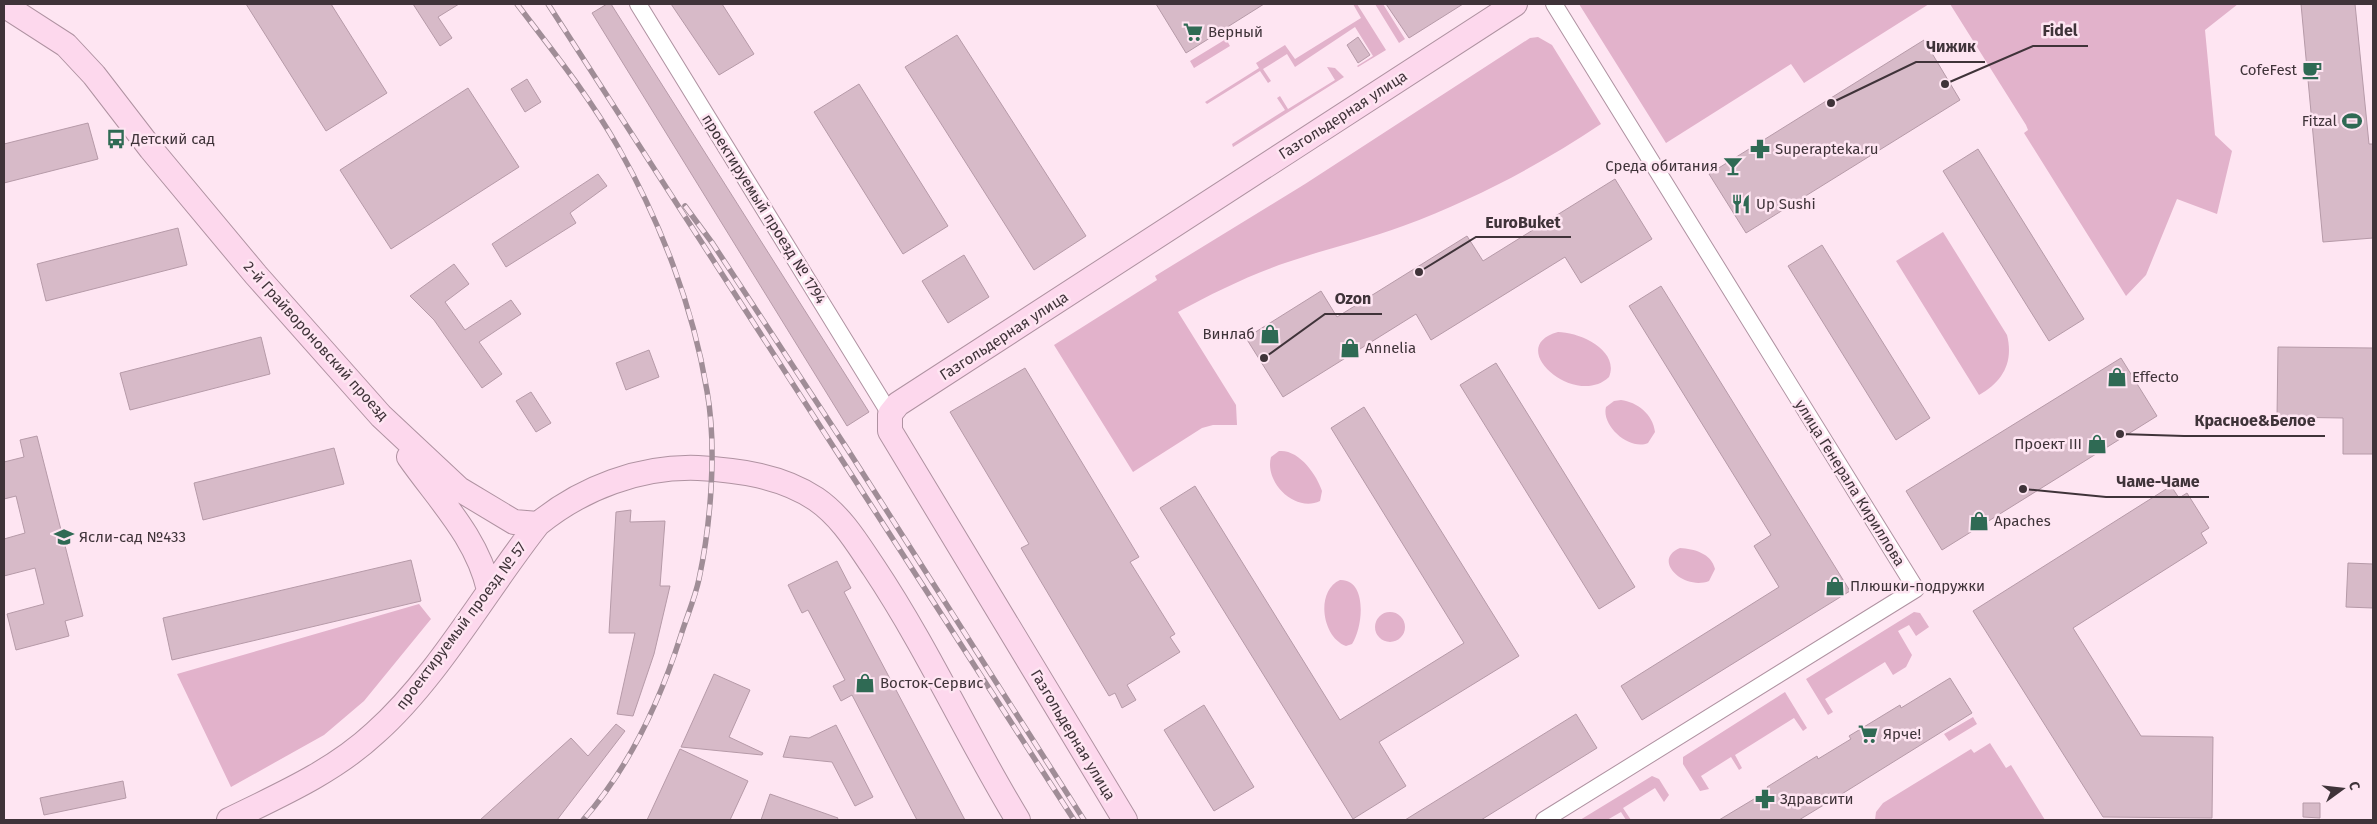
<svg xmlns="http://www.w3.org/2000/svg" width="2377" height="824" viewBox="0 0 2377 824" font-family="'Fira Sans',sans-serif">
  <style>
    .green { fill: #e2b2cb }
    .building { fill: #d7bac8; stroke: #b69aa8 }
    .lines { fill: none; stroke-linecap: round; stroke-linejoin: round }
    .street-casing { stroke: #af92a1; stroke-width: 18 }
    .secondary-casing { stroke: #af92a1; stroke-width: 26 }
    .street { stroke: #fff; stroke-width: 16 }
    .secondary { stroke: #fdd8ed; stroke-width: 24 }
    .rail-casing { stroke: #a08d97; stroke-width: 5.5 }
    .rail { stroke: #fee5f2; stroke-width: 4; stroke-dasharray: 11; stroke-linecap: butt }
    .labels { text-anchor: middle; stroke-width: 5; stroke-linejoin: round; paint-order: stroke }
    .poi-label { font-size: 15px; fill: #3f3339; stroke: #fee5f2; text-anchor: start }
    .street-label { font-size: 15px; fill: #3f3339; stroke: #fee5f2 }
    .leader { fill: none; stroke: #3f3339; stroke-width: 2 }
    .callout-dot { fill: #3f3339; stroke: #fee5f2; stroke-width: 2 }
    .callout-label { font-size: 16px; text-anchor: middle; font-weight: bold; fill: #3f3339; stroke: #fee5f2; stroke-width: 5; stroke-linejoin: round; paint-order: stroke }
  </style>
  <rect width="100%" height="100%" fill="#fee5f2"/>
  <path class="green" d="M1353 4H1357L1386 50 1358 67 1357 66 1373 56 1355 27 1295 67 1287 54 1263 69 1271 81 1268 83 1260 71 1207 104 1205 102 1259 68 1256 63 1285 45 1295 59 1361 18Z
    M1375 4H1383L1405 39 1399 43Z
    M1579 4H1929L1804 83 1791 64 1666 143Z
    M1950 4H2238L2205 30 2215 135 2232 151 2217 214 2177 199 2146 275 2126 296 2024 133 2028 130 2026 125Z
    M1538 37 1552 45 1601 124C1538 166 1475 199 1403 226 1365 240 1326 249 1288 262 1249 275 1213 293 1178 312L1236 405 1237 425H1213L1202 428 1133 472 1054 345 1157 280 1155 276 1305 184 1530 38Z
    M1226 39 1230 46 1194 68 1190 61Z
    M1327 67 1335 68 1344 77 1233 147 1232 144 1285 110 1277 98 1280 96 1288 109 1335 80Z
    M1943 232 2007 335C2014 363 2002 382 1979 395L1896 261Z
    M1558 332C1579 332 1620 350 1609 377 1576 409 1503 347 1558 332Z
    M1621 400C1637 402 1653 414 1655 432L1648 443C1630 451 1601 426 1606 407L1614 401Z
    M1279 451C1299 449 1317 475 1322 491L1320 501C1295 513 1264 482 1271 457Z
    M1680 548C1694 549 1711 553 1715 569L1709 581C1684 591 1651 560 1680 548Z
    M1340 580C1368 579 1363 628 1352 644L1346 646C1322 638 1315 591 1340 580Z
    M419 604 431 619 364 701 324 735 231 787 177 674Z
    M1914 612 1920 613 1929 627 1916 636 1909 625 1898 631 1912 655 1906 667 1893 675 1885 662 1825 699 1833 712 1828 715 1806 679Z
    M1375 627a15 15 0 1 1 30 0a15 15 0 1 1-30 0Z
    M1785 692 1807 728 1803 731 1794 718 1735 755 1742 768 1739 770 1731 757 1701 776 1709 789 1700 791 1683 764V757Z
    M1973 717 1977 724 1949 741 1944 734Z
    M1990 743 2006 768 2011 765 2045 820H1875L1876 812 1883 803 1971 749 1974 753Z
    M1652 776 1659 779 1669 795 1664 802 1655 788 1623 808 1631 820H1626L1621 812 1607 820H1580Z"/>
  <path class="building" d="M246 4H331L387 93 326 131Z
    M413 4H459L438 17 452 38 440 46Z
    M607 4H611L869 412 847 426 592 13Z
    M671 4H722L754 54 719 75Z
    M1156 4H1264L1186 53Z
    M1386 4H1463L1409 38Z
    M2301 4H2355L2369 144H2373V238L2323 242Z
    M957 35 1086 236 1034 270 905 67Z
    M1358 37 1370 55 1358 63 1347 45Z
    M1924 40 1960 100 1746 233 1709 174Z
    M527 79 541 102 525 112 511 89Z
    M859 84 948 226 903 254 814 112Z
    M468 88 519 167 391 249 340 170Z
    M88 123 98 159 4 183V144Z
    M1978 149 2084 319 2049 341 1943 171Z
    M598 174 607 186 570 213 576 223 506 267 492 244Z
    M1615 179 1652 239 1581 283 1565 257 1431 340 1416 314 1283 397 1246 338 1321 291 1337 317 1467 236 1483 261Z
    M178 228 187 265 46 301 37 264Z
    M1822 245 1930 418 1896 440 1788 266Z
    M964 255 989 297 948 323 922 281Z
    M454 264 469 284 445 302 465 330 511 300 521 314 479 342 502 374 482 388 434 320 410 296Z
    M1661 286 1850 591 1642 720 1621 686 1779 587 1754 546 1771 535 1629 306Z
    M261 337 270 374 130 410 120 373Z
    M2278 347 2373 348V454H2343V418L2277 417Z
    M649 350 659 377 626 390 616 363Z
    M2121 358 2157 416 1942 550 1906 491Z
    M1496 363 1635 587 1599 609 1460 385Z
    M1025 368 1139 557 1130 562 1175 634 1170 637 1180 652 1127 685 1136 700 1122 708 1115 693 1109 696 1021 548 1029 544 950 412Z
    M531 392 551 423 536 432 516 401Z
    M1364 407 1519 656 1379 742 1406 786 1353 819 1160 508 1195 486 1340 720 1464 643 1331 428Z
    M37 436 83 616 65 621 69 636 16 650 7 614 44 604 35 568 4 576V539L25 533 16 496 4 499V462L24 457 20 440Z
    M334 448 344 484 203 520 194 483Z
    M2171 486 2179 498 2187 493 2209 528 2201 533 2207 543 2073 628 2141 736 2213 737 2212 818 2103 817 1973 611Z
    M631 510 630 522 665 521 660 586H670L654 654 633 716 617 714 635 633H609L616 512Z
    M411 560 421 601 172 660 163 618Z
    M837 561 851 588 844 592 965 820H917L852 695 841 701 833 686 845 680 808 610 802 613 788 585Z
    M2348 563 2373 564V608L2346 607Z
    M714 674 750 690 729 737 763 753 762 755 681 747Z
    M1950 678 1972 713 1845 792 1799 820H1719L1769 790 1767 787 1817 756 1818 759 1851 739 1849 736 1900 705 1901 708Z
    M1204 705 1254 787 1214 811 1164 730Z
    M1576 714 1597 748 1481 820H1405Z
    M616 724 625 731 557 820H480L571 738 588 756Z
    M836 725 873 797 855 806 832 762 783 757 790 736 809 738Z
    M680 749 748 781 730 820H647Z
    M123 781 126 798 44 815 40 798Z
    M770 794 838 818 837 820H761Z
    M2303 803H2320V818L2303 817Z"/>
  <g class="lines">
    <defs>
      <path id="street" d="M638 4 890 414
        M1544 820 1916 589 1554 4"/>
      <path id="secondary" d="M4 5 66 45 94 75 151 149 256 275 381 416 459 489 514 522 538 524C582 488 640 466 698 468 738 470 782 476 816 499 842 517 857 543 874 568 928 649 968 738 1018 820
        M409 457C439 500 477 537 489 590
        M229 820C280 795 333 772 375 733 438 677 485 591 538 524
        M1125 820 890 431V414L898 404 1515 4"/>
    </defs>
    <use href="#street" class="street-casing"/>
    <use href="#secondary" class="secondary-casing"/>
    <use href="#street" class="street"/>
    <use href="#secondary" class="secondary"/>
    <defs>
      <path id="rail" d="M517 4C552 50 589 96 618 147 660 221 693 306 707 391 717 447 711 523 699 579 695 598 687 616 681 635 660 701 629 768 583 820
        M548 4 1074 820
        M685 206 713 244 848 450 1084 820"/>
    </defs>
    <use href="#rail" class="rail-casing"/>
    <use href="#rail" class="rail"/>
  </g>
  <defs>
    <symbol id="supermarket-bare" viewBox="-9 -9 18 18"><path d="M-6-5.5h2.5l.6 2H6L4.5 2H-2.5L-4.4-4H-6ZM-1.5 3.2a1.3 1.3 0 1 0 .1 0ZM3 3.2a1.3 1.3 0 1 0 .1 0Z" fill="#2f6a54" stroke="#fee5f2" stroke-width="2.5" paint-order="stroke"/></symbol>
    <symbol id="cafe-bare" viewBox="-9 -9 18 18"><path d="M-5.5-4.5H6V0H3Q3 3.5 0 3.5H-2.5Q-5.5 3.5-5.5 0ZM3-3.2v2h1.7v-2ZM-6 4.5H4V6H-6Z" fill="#2f6a54" stroke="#fee5f2" stroke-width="2.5" paint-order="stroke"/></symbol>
    <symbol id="stadium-bare" viewBox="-9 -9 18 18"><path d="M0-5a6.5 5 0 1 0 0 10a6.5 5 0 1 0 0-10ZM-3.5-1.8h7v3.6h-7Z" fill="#2f6a54" stroke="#fee5f2" stroke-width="2.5" paint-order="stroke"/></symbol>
    <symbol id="bus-bare" viewBox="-9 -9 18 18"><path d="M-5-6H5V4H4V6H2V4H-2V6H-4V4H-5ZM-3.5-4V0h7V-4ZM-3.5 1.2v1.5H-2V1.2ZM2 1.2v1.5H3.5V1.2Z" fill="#2f6a54" stroke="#fee5f2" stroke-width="2.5" paint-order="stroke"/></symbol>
    <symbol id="pharmacy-bare" viewBox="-9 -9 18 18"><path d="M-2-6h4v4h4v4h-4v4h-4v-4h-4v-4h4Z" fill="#2f6a54" stroke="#fee5f2" stroke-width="2.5" paint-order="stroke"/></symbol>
    <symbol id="bar-bare" viewBox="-9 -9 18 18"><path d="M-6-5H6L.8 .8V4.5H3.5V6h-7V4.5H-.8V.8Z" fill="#2f6a54" stroke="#fee5f2" stroke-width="2.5" paint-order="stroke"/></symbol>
    <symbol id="restaurant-bare" viewBox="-9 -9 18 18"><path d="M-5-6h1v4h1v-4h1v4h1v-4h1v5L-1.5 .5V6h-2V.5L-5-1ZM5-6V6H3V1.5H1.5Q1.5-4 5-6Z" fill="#2f6a54" stroke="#fee5f2" stroke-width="2.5" paint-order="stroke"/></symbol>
    <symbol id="shop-bare" viewBox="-9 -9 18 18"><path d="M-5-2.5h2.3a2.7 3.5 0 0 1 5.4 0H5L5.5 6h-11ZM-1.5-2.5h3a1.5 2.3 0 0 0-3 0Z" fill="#2f6a54" stroke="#fee5f2" stroke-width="2.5" paint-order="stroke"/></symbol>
    <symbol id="school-bare" viewBox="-9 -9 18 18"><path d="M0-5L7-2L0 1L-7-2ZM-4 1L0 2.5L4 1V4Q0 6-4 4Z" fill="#2f6a54" stroke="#fee5f2" stroke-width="2.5" paint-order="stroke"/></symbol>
  </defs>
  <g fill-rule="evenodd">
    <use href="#supermarket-bare" x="1179" y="18" width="28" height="28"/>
    <use href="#cafe-bare" x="2298" y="56" width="28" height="28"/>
    <use href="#stadium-bare" x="2338" y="107" width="28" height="28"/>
    <use href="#bus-bare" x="102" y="125" width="28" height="28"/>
    <use href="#pharmacy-bare" x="1746" y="135" width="28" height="28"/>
    <use href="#bar-bare" x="1719" y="152" width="28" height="28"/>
    <use href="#restaurant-bare" x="1727" y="190" width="28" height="28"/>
    <use href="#shop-bare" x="1256" y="320" width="28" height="28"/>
    <use href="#shop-bare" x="1336" y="334" width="28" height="28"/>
    <use href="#shop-bare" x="2103" y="363" width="28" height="28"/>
    <use href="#shop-bare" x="2083" y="430" width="28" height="28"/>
    <use href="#shop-bare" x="1965" y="507" width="28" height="28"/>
    <use href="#school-bare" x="50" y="523" width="28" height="28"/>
    <use href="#shop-bare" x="1821" y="572" width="28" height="28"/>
    <use href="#shop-bare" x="851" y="669" width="28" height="28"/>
    <use href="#supermarket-bare" x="1854" y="720" width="28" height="28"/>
    <use href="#pharmacy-bare" x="1751" y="785" width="28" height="28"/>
  </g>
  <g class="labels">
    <g class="poi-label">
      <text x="1208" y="37">Верный</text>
      <text x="2297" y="75" text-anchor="end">CofeFest</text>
      <text x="2337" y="126" text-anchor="end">Fitzal</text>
      <text x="131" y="144">Детский сад</text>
      <text x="1775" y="154">Superapteka.ru</text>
      <text x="1718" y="171" text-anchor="end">Среда обитания</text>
      <text x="1756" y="209">Up Sushi</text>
      <text x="1255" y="339" text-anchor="end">Винлаб</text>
      <text x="1365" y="353">Annelia</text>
      <text x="2132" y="382">Effecto</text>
      <text x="2082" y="449" text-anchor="end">Проект III</text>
      <text x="1994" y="526">Apaches</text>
      <text x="79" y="542">Ясли-сад №433</text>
      <text x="1850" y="591">Плюшки-подружки</text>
      <text x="880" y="688">Восток-Сервис</text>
      <text x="1883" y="739">Ярче!</text>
      <text x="1780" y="804">Здравсити</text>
    </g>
    <g class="street-label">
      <text transform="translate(1343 115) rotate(-33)" y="5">Газгольдерная улица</text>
      <text transform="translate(764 209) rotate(58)" y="5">проектируемый проезд № 1794</text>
      <text transform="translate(1004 336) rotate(-33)" y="5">Газгольдерная улица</text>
      <text transform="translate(316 341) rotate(48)" y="5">2-й Грайвороновский проезд</text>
      <text transform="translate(1850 483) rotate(58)" y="5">улица Генерала Кириллова</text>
      <text transform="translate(461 626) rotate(-53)" y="5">проектируемый проезд № 57</text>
      <text transform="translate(1073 735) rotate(59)" y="5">Газгольдерная улица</text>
    </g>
  </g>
  <path class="leader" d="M1945 84L2033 46H2088M1831 103L1916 62H1985M1419 272L1476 237H1571M1264 358L1325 314H1382M2120 434L2184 436H2325M2023 489L2106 497H2209"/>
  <g class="callout-dot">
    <circle cx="1945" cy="84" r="5"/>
    <circle cx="1831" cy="103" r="5"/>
    <circle cx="1419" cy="272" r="5"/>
    <circle cx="1264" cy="358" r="5"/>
    <circle cx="2120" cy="434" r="5"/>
    <circle cx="2023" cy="489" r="5"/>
  </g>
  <g class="callout-label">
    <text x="2060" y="36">Fidel</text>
    <text x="1951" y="52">Чижик</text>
    <text x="1523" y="228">EuroBuket</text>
    <text x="1353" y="304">Ozon</text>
    <text x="2255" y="426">Красное&amp;Белое</text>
    <text x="2158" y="487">Чаме-Чаме</text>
  </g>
  <rect width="2377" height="824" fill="none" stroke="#3f3339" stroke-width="10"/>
  <g transform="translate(2342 789) rotate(75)" stroke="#fee5f2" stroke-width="4" paint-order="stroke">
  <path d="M0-4L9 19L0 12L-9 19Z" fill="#3f3339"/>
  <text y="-8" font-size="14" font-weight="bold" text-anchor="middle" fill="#3f3339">С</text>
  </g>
</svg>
